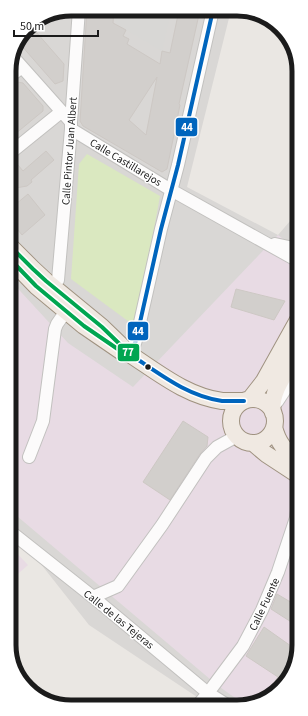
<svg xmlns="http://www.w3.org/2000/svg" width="308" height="716" viewBox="0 0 308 716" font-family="'Source Sans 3',sans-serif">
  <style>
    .residential { fill: #d9d7d5 }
    .industrial { fill: #e8dbe4 }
    .grass { fill: #dae8c0 }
    .parking { fill: #d8d7d5 }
    .building { fill: #d2cfcc; stroke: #cdc8c4; fill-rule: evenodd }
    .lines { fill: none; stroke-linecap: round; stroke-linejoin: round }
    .minor-casing { stroke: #c2c1bf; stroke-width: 14 }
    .major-casing { stroke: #9f9280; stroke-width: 18 }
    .minor { stroke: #fcfbfb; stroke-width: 12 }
    .major { stroke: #f0e9e2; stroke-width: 16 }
    .bus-1-casing { stroke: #fff; stroke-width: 7 }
    .bus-2-casing { stroke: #fff; stroke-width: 7 }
    .bus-1 { stroke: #0065bd; stroke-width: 4 }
    .bus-2 { stroke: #00a651; stroke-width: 4 }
    .bus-dot { fill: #1b1b1b; stroke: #fff; stroke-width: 1.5 }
    .labels { text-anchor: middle; stroke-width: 3; stroke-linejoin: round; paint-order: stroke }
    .street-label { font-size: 11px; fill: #1b1b1b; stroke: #fff }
    .rim { fill: none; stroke: #1b1b1b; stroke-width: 5 }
    .line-badge { stroke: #fff; stroke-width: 1.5 }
    .badge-label { font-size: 11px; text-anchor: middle; font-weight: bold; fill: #fff }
  </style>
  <rect width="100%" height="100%" fill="#eae7e3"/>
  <path class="residential" d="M71 9 231 10 187 187 278 235 297 213 299 649 253 705H209L89 625 29 549 11 533 9 67 30 25Z"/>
  <path class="industrial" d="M278 235 298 250 299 649 284 686 253 705H245L217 685 11 511 10 280 68 343 133 387Z
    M11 547 28 565 11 580Z"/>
  <path class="grass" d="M87 154 160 196 136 327 71 279 79 164Z"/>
  <path class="parking" d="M117 9 171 10 162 51 116 24Z
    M10 264 34 289 28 296 10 275Z"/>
  <path class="building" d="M87 9H114L113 23 126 30 123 36 129 39 127 44 160 64 162 51 170 53 179 10H200L179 104 180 105 167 169 162 172 83 126 80 121ZM157 77 146 135 129 120Z
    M30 25 64 64 63 81 55 84 20 44Z
    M17 82 23 83 43 106V111L9 139V89Z
    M46 151 54 160 31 180 32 182 27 186 10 189 9 172 18 165 23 171Z
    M28 194 45 215 22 235 10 220V209Z
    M236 289 285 301 274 320 231 307Z
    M183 421 208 437 207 446 200 454 170 500 143 482Z
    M277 594 299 607V627L271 609Z
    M264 627 298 651 284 686 262 699 278 677 246 656Z"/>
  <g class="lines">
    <defs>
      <path id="minor" d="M14 58 71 122
        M9 77 22 67
        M71 129 171 190 298 261
        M9 154 61 112
        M275 244 298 249
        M48 283C52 283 56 284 58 280L71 129V122L79 9
        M131 355 136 340 161 229 178 165 213 10
        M277 402 298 370
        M29 457 43 421 55 329 57 324 66 311
        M11 532 93 597 208 693 227 705
        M93 597 118 586 162 525 206 458 217 447 237 436
        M198 705 208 693 243 646 262 610 278 572 296 518 298 505"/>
      <path id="major" d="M10 246 33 269 46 281 102 327 131 355 122 352 84 326 36 286 10 259
        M131 355C160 374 187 396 222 401 229 401 237 401 244 401
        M250 399 264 381 298 320
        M231 421a22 22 0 1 1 44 0a22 22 0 1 1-44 0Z
        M273 413C269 392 288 370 298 352
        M274 427C278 443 285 451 298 460
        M253 443 266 454 298 475"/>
    </defs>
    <use href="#minor" class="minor-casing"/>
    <use href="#major" class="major-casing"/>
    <use href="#minor" class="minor"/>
    <use href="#major" class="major"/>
    <defs>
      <path id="bus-1" d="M213 10 178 165 161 229 136 340 131 355C160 374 187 396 222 401 229 401 237 401 244 401"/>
      <path id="bus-2" d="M10 246 33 269 46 281 102 327 131 355 122 352 84 326 36 286 10 259"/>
    </defs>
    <use href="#bus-1" class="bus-1-casing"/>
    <use href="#bus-2" class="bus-2-casing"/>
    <use href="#bus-1" class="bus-1"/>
    <use href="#bus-2" class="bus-2"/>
  </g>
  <circle class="bus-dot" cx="148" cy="367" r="3.5"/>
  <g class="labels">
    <g class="street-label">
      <text transform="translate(69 151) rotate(-86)" y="4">Calle Pintor Juan Albert</text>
      <text transform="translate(126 162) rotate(31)" y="4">Calle Castillarejos</text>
      <text transform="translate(264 604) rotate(-65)" y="4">Calle Fuente</text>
      <text transform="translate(119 619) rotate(39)" y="4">Calle de las Tejeras</text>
    </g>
  </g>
  <path d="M0 0H308V716H0ZM71 16H237A55 55 0 0 1 292 71V645A55 55 0 0 1 237 700H71A55 55 0 0 1 16 645V71A55 55 0 0 1 71 16Z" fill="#fff" fill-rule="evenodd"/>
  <path class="rim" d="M71 16H237A55 55 0 0 1 292 71V645A55 55 0 0 1 237 700H71A55 55 0 0 1 16 645V71A55 55 0 0 1 71 16Z"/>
  <g class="line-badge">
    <rect x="175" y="117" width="23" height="20" rx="4" fill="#0065bd"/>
    <rect x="127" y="321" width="22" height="20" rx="4" fill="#0065bd"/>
    <rect x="117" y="343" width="23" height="19" rx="4" fill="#00a651"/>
  </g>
  <g class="badge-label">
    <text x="187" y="131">44</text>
    <text x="138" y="335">44</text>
    <text x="128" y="356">77</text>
  </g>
  <path d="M14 30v6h84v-6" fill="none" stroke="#1b1b1b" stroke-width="2"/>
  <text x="20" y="30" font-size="12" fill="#1b1b1b" stroke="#ffffff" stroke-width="3" paint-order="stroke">50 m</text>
</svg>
